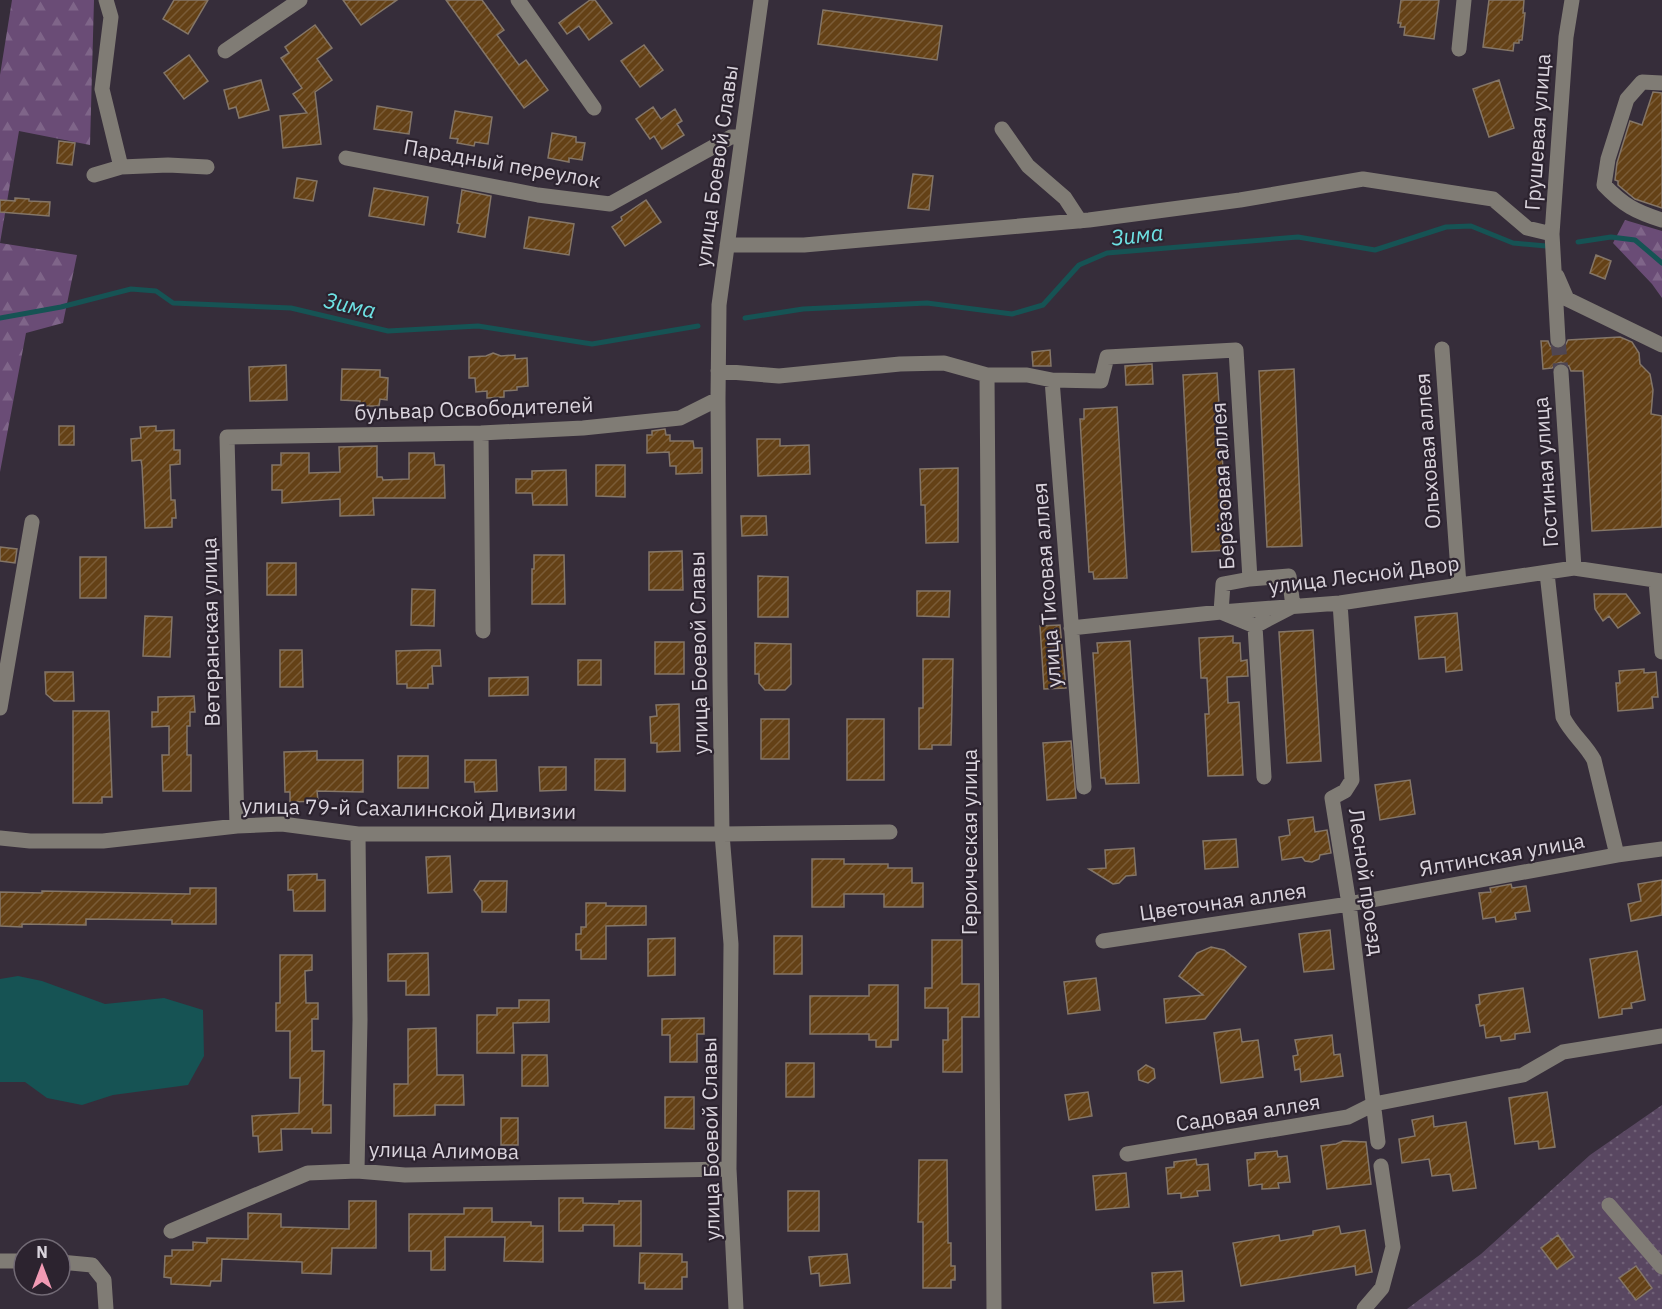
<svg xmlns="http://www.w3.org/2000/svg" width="1662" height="1309" viewBox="0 0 1662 1309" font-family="'IBM Plex Sans',sans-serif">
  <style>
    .grass { fill: url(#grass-dots) }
    .forest { fill: url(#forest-firs) }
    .water { fill: #165354 }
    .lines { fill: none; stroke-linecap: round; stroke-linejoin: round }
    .stream { stroke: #165354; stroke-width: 5 }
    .building { fill: url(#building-hatch); stroke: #847668; stroke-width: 1.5 }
    .minor-tunnel { stroke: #4f4652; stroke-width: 15; stroke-dasharray: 15 8; stroke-linecap: butt }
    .minor { stroke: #807c75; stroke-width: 15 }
    .labels { text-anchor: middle; stroke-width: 4.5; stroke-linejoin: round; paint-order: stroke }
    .street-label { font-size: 21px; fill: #dad4dd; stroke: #2c232f }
    .water-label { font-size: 22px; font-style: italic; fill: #6ee2e4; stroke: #2c232f }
  </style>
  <defs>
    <pattern id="grass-dots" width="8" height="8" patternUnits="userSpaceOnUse" patternTransform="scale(1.5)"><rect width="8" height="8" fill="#594761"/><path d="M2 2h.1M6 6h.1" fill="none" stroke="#706177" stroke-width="1.8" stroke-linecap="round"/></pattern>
    <pattern id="forest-firs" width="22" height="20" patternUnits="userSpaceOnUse" patternTransform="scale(1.5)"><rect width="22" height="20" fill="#6a4c76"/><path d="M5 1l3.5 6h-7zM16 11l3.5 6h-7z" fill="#7f6589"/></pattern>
    <pattern id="building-hatch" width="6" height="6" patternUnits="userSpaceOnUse" patternTransform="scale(1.5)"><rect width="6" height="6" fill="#644116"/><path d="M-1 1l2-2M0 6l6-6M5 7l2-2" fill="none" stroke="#7a5c37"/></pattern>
  </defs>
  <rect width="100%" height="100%" fill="#362d3a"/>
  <path class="grass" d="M1662 1105V1309H1407L1481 1254 1590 1155Z"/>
  <path class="forest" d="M12 0H94L90 145 19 131 0 243 77 255 63 323 26 333 0 472V75Z
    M1625 220 1662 231V298L1652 284 1613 243Z"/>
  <path class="water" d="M18 976 42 981 105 1004 164 998 203 1010 204 1056 188 1085 113 1095 82 1105 47 1098 25 1082H0V979Z"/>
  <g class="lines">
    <path class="stream" d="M1578 242 1611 237 1635 240 1662 263
      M0 318 61 307 131 289 156 291 173 303 291 308 388 331 478 326 592 344 698 326
      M745 318 803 309 927 303 1012 314 1043 305 1079 265 1107 253 1298 237 1375 250 1446 227 1471 226 1513 243 1546 246"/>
  </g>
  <path class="building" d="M174 0H208L188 34 163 19Z
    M343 0H397L361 25Z
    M446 0H482L504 30 497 35 519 65 526 60 548 90 524 108Z
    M590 0H595L612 23 589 40 579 26 567 34 559 23Z
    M1401 0H1439L1434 39 1404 35 1405 27H1400L1401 23H1398Z
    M1489 0H1524L1523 13H1525L1522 40H1519V43H1514L1513 51 1483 47Z
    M823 10 942 26 937 60 818 44Z
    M315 25 332 48 317 59 332 80 315 92 321 144 283 148 280 116 307 113 293 94 302 88 281 58 289 53 285 47Z
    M644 45 663 70 640 87 621 61Z
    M189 55 208 81 184 99 164 73Z
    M261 80 269 110 239 118 236 107 229 109 224 90Z
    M1499 80 1514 128 1489 137 1473 89Z
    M1653 92 1662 93V208L1635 199 1618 185V181L1615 180 1617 163 1630 121 1642 125Z
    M377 106 412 112 409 134 374 129Z
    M653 107 661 119 675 109 682 121 677 124 684 135 662 149 654 136 650 139 636 119Z
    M455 111 492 117 488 144 475 142 474 146 457 143 458 139 450 138Z
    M552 133 576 137V142L585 143 582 160 569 158V162L548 158Z
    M59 141 75 143 72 165 57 163Z
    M913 174 933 176 929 210 908 208Z
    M297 178 317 181 313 201 294 198Z
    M374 188 428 197 424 225 369 216Z
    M462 190 491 196 485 237 458 232 460 224 457 223Z
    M15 198 29 199V201L50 202 49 216 0 212V200L15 201Z
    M646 200 661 222 625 246 612 227 622 220 621 217Z
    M529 217 574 224 569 255 524 248Z
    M1596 255 1611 261 1605 279 1590 273Z
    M1620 337 1632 342 1639 353 1640 364 1650 374 1653 390 1651 414 1662 416V527L1592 531 1583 371H1571L1569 366 1561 362 1556 364 1552 368 1543 369 1541 341H1548L1550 346 1558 350 1564 348 1568 340Z
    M1050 350 1051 366H1033L1032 352Z
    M493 353 501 356 515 355V359L527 358 528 386 517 387V390L504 391V397L487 398V391L476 392 475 378H469V357L486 356Z
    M1152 364 1153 384 1126 385 1125 366Z
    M286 365 287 400 250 401 249 367Z
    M342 369 380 370V377L388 378 387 400 380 399 379 406H360V401L341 400Z
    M1294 369 1302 546 1267 547 1259 371Z
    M1217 373 1228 550 1192 552 1183 375Z
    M1117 407 1127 578 1094 579 1093 572H1089L1080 419H1084V409Z
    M59 426H74V445H59Z
    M156 426V431L174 430V450H180V464L170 465 171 500H175L176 518H172V527L145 528 142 466 141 460 132 461 131 439 141 438 140 427Z
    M665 429 666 435H670V441H693L694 448H702V473L676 474V466H670L669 452 647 453V435H652V431Z
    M757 439H780V446L809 445 810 474 758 476Z
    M377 446V477H382L383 480 409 479V453H434L435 465H444L445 498H373L374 515 340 516V499L282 503V490H272V465H281V453H309V473L340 472 339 447Z
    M596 465H625V497L596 496Z
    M958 468V542L926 543 925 505H921L920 469Z
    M566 470 567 505H533L532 493H516V479H532V471Z
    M741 516H766L767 535 742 536Z
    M0 547 17 549 15 563 0 561Z
    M682 551 683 590H649V552Z
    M534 555H564L565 604H532V569H534Z
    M80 557H106V598H80Z
    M267 563H296V595H267Z
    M758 576 788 577V617H758Z
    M412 589 435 590 434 626 411 625Z
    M917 591H950L949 617 917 616Z
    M1594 594H1626L1640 613 1618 628 1609 616 1603 621 1595 609Z
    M1457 613 1462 670 1446 672 1445 657 1419 659 1415 617Z
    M145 616 172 617 170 657 143 656Z
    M1060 625 1066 688 1044 689 1040 626Z
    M1313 630 1321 761 1287 763 1279 632Z
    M1233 636V643H1240L1241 661 1247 660 1248 676 1227 677 1228 703 1239 702 1243 775 1208 776 1205 714H1209L1207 678H1201L1199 638Z
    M1130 641 1139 783 1106 784 1105 778H1101L1093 653H1098L1097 643Z
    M655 642H684V674H655Z
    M755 643 791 644V684L785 690H765L759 683V674H755Z
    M280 650H302L303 687H280Z
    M426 650H440L441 666H432L433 684H428V688H407V684H397L396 651Z
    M923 659H953L951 745H932V749H919V708H923Z
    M578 660H601V685H578Z
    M1644 669V673L1656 672 1658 697H1652L1653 708 1618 711 1616 683H1620L1619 671Z
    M45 672H73L74 701H54L46 694Z
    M528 677V695L489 696V678Z
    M194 696 195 712H190V726H187V755H191V791H163L162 755H169V726L152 727V712H158V697Z
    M679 704 680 751 657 752V743H651L650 717 657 716 656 705Z
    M73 711H109L112 797H102V803H73Z
    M761 719H789V759H761Z
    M847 719H884V780H847Z
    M1071 741 1076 798 1047 800 1043 743Z
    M317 751V760H363V792L317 791 318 801 290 802V792H285L284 752Z
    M398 756H428V788H398Z
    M595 759H625V791L595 790Z
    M465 760H496L497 791 475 792 474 782H465Z
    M539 767H566V790L540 791Z
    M1410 780 1415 814 1380 820 1375 785Z
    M1313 817 1315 832 1327 830 1331 853 1320 855 1319 859 1312 862 1305 861 1302 857 1282 860 1279 837 1290 835 1288 820Z
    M1236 839 1238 867 1205 869 1203 841Z
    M1134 848 1136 875 1126 876 1119 883 1113 884 1089 869 1106 868 1105 850Z
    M450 856 452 892 428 893 426 857Z
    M812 859H844V864H888V868H912V883H923V907H884V894H844V907H812Z
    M317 874V880H325V911H294L293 890H288V875Z
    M1662 880V915L1631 921 1628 904 1641 901 1638 884Z
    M480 881H507L506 912H482V901L474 890Z
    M1511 884 1512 888 1526 886 1530 911 1515 913 1516 919 1496 922 1495 917 1483 919 1479 893 1491 892 1490 888Z
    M190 888H216V924H172V920L86 919V925L22 924V927L0 926V892L42 893V891L190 894Z
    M586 903H606V906H646V925L606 926V959H581V950H576V934H581V927H586Z
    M1330 930 1334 969 1304 972 1299 934Z
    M774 936H802V974H774Z
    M675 938V975L648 976V939Z
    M932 940H962V984H979V1017H962V1072H943V1040H948V1008H925V988H932Z
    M1211 947 1224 950 1246 967 1205 1019 1166 1023 1164 999 1203 995 1179 976 1197 953Z
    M1637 951 1645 1000 1631 1003 1632 1008 1622 1009V1014L1599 1018 1590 959Z
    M428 953 429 995H406V981H388V954Z
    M280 955H312V970L305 971 306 1003H318V1019H312V1051H324L323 1105H331V1133H312V1129H281L282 1150 259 1152 258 1136H253L252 1116 299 1113 300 1078H290V1031H276V1003H280Z
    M1096 978 1100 1010 1068 1014 1064 982Z
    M869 985H898V1040H891V1047H876V1040H869V1034H810V996H869Z
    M1523 988 1530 1032 1515 1034V1039L1501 1041 1500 1036 1486 1038 1484 1025 1480 1026 1476 1005 1480 1004 1479 995Z
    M519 1000H549V1022L513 1023 514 1053H477V1015H497V1008H519Z
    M704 1018V1034H697V1062H670V1035H662V1019Z
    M436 1028 437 1075H463L464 1105H435V1115L394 1116V1084H408V1029Z
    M1240 1029 1242 1042 1258 1040 1263 1077 1221 1083 1214 1033Z
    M1332 1035 1334 1055 1340 1054 1343 1076 1301 1082 1300 1069 1295 1070 1293 1056 1298 1055 1295 1040Z
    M522 1055H547L548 1086H522Z
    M786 1063H814V1097H786Z
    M1146 1065 1154 1069 1155 1078 1148 1083 1139 1080 1138 1071Z
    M1088 1092 1092 1116 1069 1120 1065 1095Z
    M1547 1092 1555 1147 1539 1149 1538 1141 1515 1144 1509 1098Z
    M665 1097H694V1129L665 1128Z
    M1433 1116 1434 1127 1466 1122 1476 1188 1453 1191 1450 1174 1432 1176 1429 1159 1402 1163 1399 1139 1415 1136 1412 1120Z
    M501 1118H518V1145H501Z
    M1343 1141 1366 1142 1371 1184 1327 1189 1321 1146 1336 1144Z
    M1277 1151 1278 1157 1287 1156 1290 1182 1278 1183 1279 1188 1262 1189V1184L1249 1186 1247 1160 1255 1159V1153Z
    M1196 1159 1197 1165 1208 1164 1210 1190 1197 1191 1198 1196 1181 1198V1193L1168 1194 1166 1168 1174 1167V1162Z
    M919 1160H947L948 1243H951V1266H955V1280H951V1288H923V1222H918Z
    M1126 1173 1129 1207 1096 1210 1093 1176Z
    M788 1191H819V1231H788Z
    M559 1198H583V1203L619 1204V1201H641V1246H614V1225H583V1231H559Z
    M349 1201H376V1248H332L331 1274 302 1273V1262L222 1259 221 1281H211L210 1286 171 1284V1278L164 1277 165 1256H172V1250H193V1242L207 1243V1238L248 1239V1213L281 1214V1227L349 1229Z
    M464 1208H492V1222H531V1226H543V1262L504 1261 505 1237H445V1270H431V1251H409V1214H464Z
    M1339 1226 1341 1234 1365 1230 1372 1272 1356 1275 1355 1266 1241 1286 1233 1243 1279 1235 1280 1241 1313 1235V1231Z
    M1558 1235 1574 1257 1557 1269 1541 1248Z
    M640 1253 682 1254V1262H687V1277H682V1289H645V1283H639Z
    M847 1254 850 1283 820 1286 819 1273 811 1274 809 1257Z
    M1636 1266 1652 1288 1636 1300 1619 1278Z
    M1182 1271 1184 1301 1154 1303 1152 1273Z"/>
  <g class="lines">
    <path class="minor-tunnel" d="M1558 340 1561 372"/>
    <path class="minor" d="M518 0 594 108
      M1459 49 1464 0
      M225 51 300 0
      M1662 83 1642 82 1627 99 1608 159 1604 185C1623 205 1636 212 1662 220
      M1002 129 1028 166 1065 198 1080 221
      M346 158 538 195 610 204 731 137 742 136
      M121 167 168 165 207 167
      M94 175 121 167 102 89 111 17 106 0
      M727 245H804L1089 220 1240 200 1363 179 1493 199 1527 228 1552 234
      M1557 276 1567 299 1662 345
      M1558 340 1552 234 1566 37 1572 0
      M1442 349 1459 585
      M718 371 779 376 900 364 944 363 987 375H1027L1052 380 1101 381 1107 357 1236 350 1250 579 1223 584 1221 612 1255 626 1264 777
      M1561 372 1574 568
      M987 375 994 1309
      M1052 380 1084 787
      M481 433 483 631
      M1547 573 1563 717C1572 735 1585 743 1594 760L1617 855
      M1250 579 1289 576 1293 606 1255 626
      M1656 581 1662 652
      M1340 603 1352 780 1345 791 1332 798 1349 904 1378 1142
      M1071 628 1221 612 1340 603 1574 568 1662 581
      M0 708 32 522
      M237 826 227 437 481 433 583 428 680 418 718 399
      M0 838 30 841H103L237 826 282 824 358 834H722L890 832
      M1103 941 1349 904 1617 855 1662 849
      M1127 1154 1348 1117 1374 1104 1523 1075 1563 1052 1662 1036
      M357 1171 360 1020 358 834
      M1609 1205 1662 1267
      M171 1231 308 1173 357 1171 405 1175 729 1169
      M0 1261H24
      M60 1262 92 1265 104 1280 106 1309
      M736 1309 729 1169 731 944 722 834 720 682 718 399 719 305 761 0
      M1364 1309 1382 1288 1393 1247 1381 1166"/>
  </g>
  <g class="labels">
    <g class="street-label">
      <text transform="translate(1538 132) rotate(-86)" y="7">Грушевая улица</text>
      <text transform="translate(502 164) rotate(10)" y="7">Парадный переулок</text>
      <text transform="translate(717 166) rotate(-82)" y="7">улица Боевой Славы</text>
      <text transform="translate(474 409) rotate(-2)" y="7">бульвар Освободителей</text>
      <text transform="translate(1428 451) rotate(-94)" y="7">Ольховая аллея</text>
      <text transform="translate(1546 472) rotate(-94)" y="7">Гостиная улица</text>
      <text transform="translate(1223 486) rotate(-93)" y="7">Берёзовая аллея</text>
      <text transform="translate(1364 575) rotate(-7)" y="7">улица Лесной Двор</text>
      <text transform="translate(1047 585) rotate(-94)" y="7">улица Тисовая аллея</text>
      <text transform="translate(211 632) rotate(-91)" y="7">Ветеранская улица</text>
      <text transform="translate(699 653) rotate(-91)" y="7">улица Боевой Славы</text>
      <text transform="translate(409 809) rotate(1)" y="7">улица 79-й Сахалинской Дивизии</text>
      <text transform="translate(970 842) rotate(-90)" y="7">Героическая улица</text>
      <text transform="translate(1502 855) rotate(-10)" y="7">Ялтинская улица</text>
      <text transform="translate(1366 882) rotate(82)" y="7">Лесной проезд</text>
      <text transform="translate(1223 902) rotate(-8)" y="7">Цветочная аллея</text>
      <text transform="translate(1248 1113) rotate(-9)" y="7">Садовая аллея</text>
      <text transform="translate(711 1139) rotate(-91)" y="7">улица Боевой Славы</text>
      <text transform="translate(444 1151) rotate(1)" y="7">улица Алимова</text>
    </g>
    <g class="water-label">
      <text transform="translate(1137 235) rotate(-6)" y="8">Зима</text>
      <text transform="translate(350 305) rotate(13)" y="8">Зима</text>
    </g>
  </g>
  <g transform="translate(42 1267)"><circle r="28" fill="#2c232f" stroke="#726a75" stroke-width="1.5"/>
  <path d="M0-4.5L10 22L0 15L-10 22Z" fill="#f19ab4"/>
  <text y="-9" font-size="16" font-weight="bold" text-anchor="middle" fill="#dad4dd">N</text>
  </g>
</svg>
